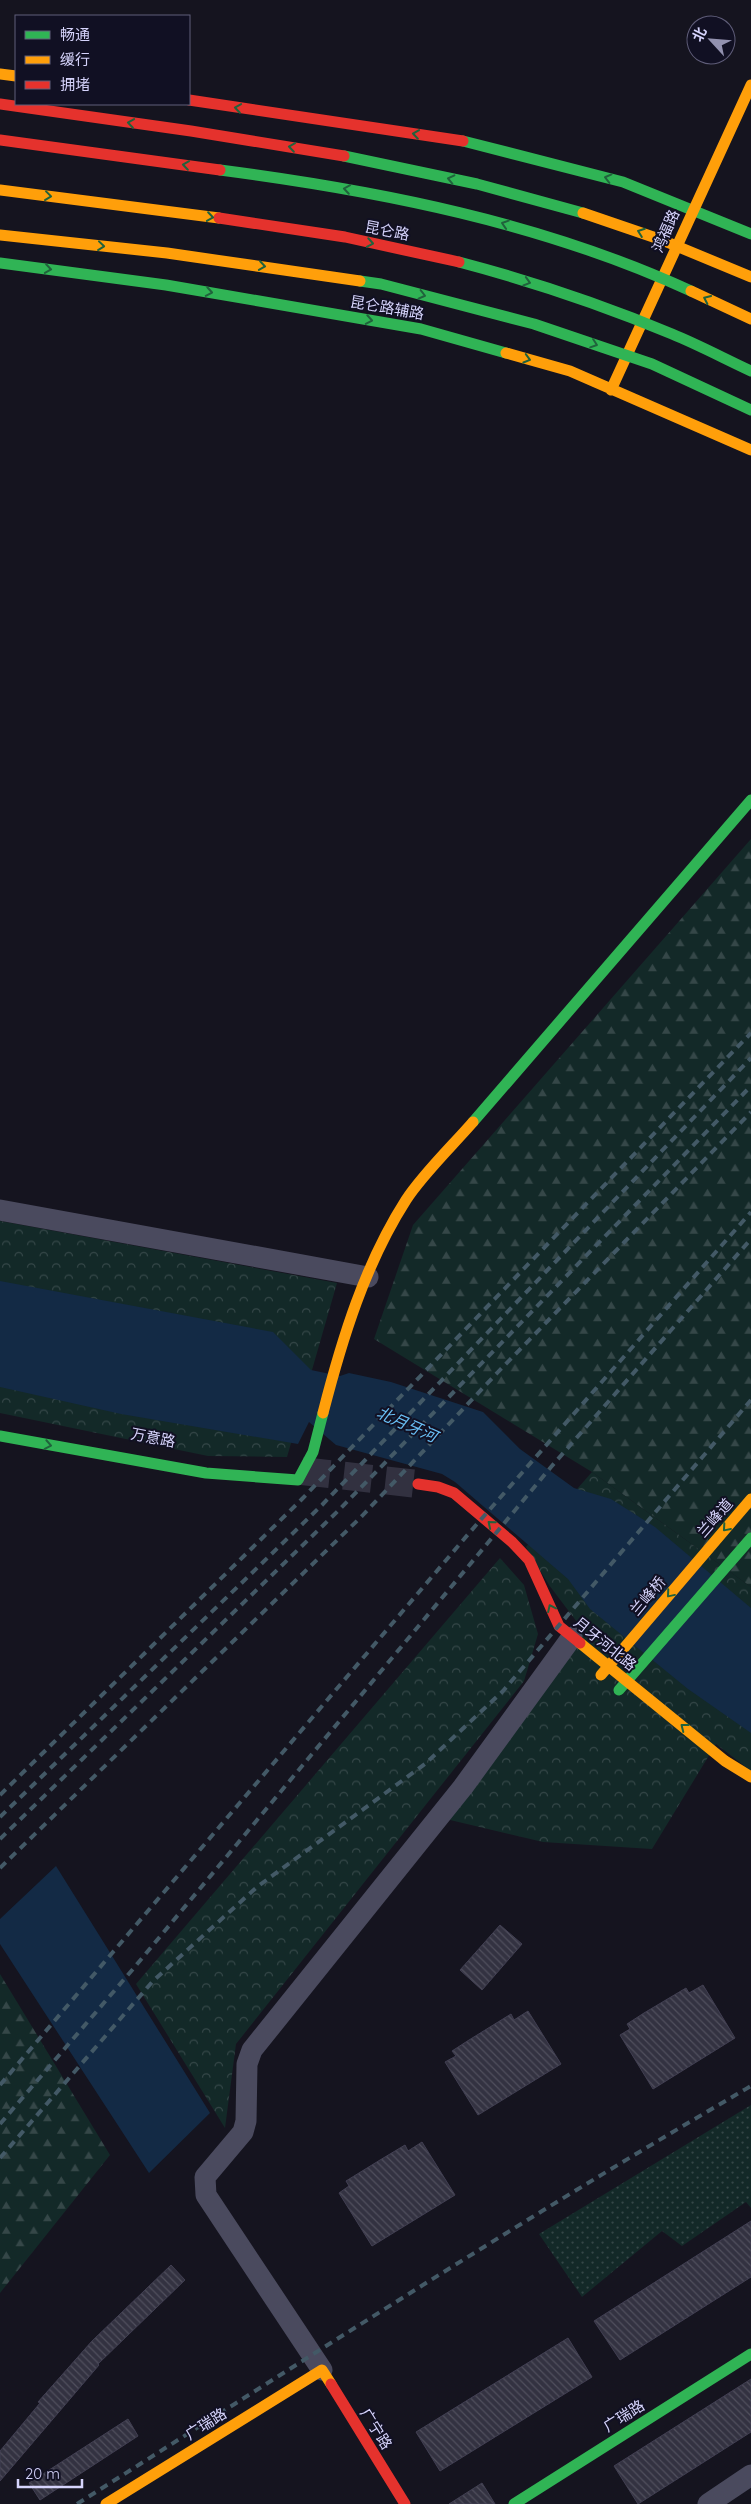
<svg xmlns="http://www.w3.org/2000/svg" width="751" height="2504" viewBox="0 0 751 2504" font-family="Quicksand,'Noto Sans SC',sans-serif">
  <style>
    .grass { fill: url(#grass-dots) }
    .forest { fill: url(#forest-firs) }
    .park { fill: url(#park-crowns) }
    .water { fill: #132a45 }
    .building { fill: url(#building-back-hatch); stroke: #413f52 }
    .lines { fill: none; stroke-linecap: round; stroke-linejoin: round }
    .secondary-tunnel { stroke: #323140; stroke-width: 28; stroke-dasharray: 28 14; stroke-linecap: butt }
    .street { stroke: #4a4a5e; stroke-width: 21 }
    .fast { stroke: #30b455; stroke-width: 11 }
    .slow { stroke: #ff9f0a; stroke-width: 11 }
    .jam { stroke: #e5322d; stroke-width: 11 }
    .rail { stroke: #435966; stroke-width: 4; stroke-dasharray: 8 6; stroke-linecap: butt }
    .fast-bridge { stroke: #30b455; stroke-width: 11 }
    .slow-bridge { stroke: #ff9f0a; stroke-width: 11 }
    .jam-bridge { stroke: #e5322d; stroke-width: 11 }
    .oneway { stroke: #20623c }
    .labels { text-anchor: middle; stroke-width: 4; stroke-linejoin: round; paint-order: stroke }
    .street-label { font-size: 15px; fill: #d6d4fc; stroke: #111023 }
    .water-label { font-size: 16px; font-style: italic; fill: #69bff5; stroke: #111023 }
  </style>
  <defs>
    <pattern id="grass-dots" width="8" height="8" patternUnits="userSpaceOnUse" patternTransform="scale(1.25)"><rect width="8" height="8" fill="#132928"/><path d="M2 2h.1M6 6h.1" fill="none" stroke="#354748" stroke-width="1.8" stroke-linecap="round"/></pattern>
    <pattern id="forest-firs" width="22" height="20" patternUnits="userSpaceOnUse" patternTransform="scale(1.25)"><rect width="22" height="20" fill="#132928"/><path d="M5 1l3.5 6h-7zM16 11l3.5 6h-7z" fill="#354748"/></pattern>
    <pattern id="park-crowns" width="20" height="18" patternUnits="userSpaceOnUse" patternTransform="scale(1.25)"><rect width="20" height="18" fill="#132928"/><path d="M2 6a3 3 0 1 1 6 0M12 15a3 3 0 1 1 6 0" fill="none" stroke="#354748"/></pattern>
    <pattern id="building-back-hatch" width="6" height="6" patternUnits="userSpaceOnUse" patternTransform="scale(1.25)"><rect width="6" height="6" fill="#333241"/><path d="M-1 5l2 2M0 0l6 6M5-1l2 2" fill="none" stroke="#504f5d"/></pattern>
  </defs>
  <rect width="100%" height="100%" fill="#15141f"/>
  <path class="grass" d="M751 2105V2208L746 2202 682 2246 662 2231 582 2297 539 2234Z"/>
  <path class="forest" d="M751 839V1587L592 1472 374 1339 413 1225Z
    M0 1974 110 2155 0 2293Z"/>
  <path class="park" d="M0 1221 337 1283 287 1457 208 1456 0 1413Z
    M592 1472 751 1587V1771L716 1744 652 1849 543 1842 446 1819 580 1626 549 1585 526 1547Z
    M500 1558 524 1585 538 1634 524 1681 236 2044 225 2128 136 1984Z"/>
  <path class="water" d="M0 1281 273 1332 311 1370 340 1376 349 1373 391 1382 483 1412 520 1449 574 1488 611 1499 655 1527 751 1608V1733L688 1689 590 1609 568 1579 455 1482 442 1474 336 1445 309 1422 298 1444 121 1414 0 1387Z
    M56 1866 210 2113 149 2173 0 1944V1919Z"/>
  <path class="building" d="M500 1925 522 1944 482 1990 460 1970Z
    M703 1985 735 2038 653 2089 620 2035 630 2029 627 2024 644 2013 686 1988 689 1993Z
    M528 2011 561 2064 478 2115 445 2062 456 2056 452 2051 469 2040 511 2014 514 2020Z
    M422 2142 455 2195 372 2246 339 2193 349 2186 346 2181 380 2160 405 2145 408 2151Z
    M751 2221V2277L620 2360 594 2321Z
    M171 2265 185 2280 98 2364 99 2365 0 2481V2451L40 2403 38 2402 92 2341Z
    M568 2338 592 2377 440 2471 416 2432Z
    M751 2379V2432L638 2504 614 2466Z
    M128 2419 138 2436 40 2500 29 2483Z
    M482 2483 495 2504H449Z"/>
  <g class="lines">
    <path class="secondary-tunnel" d="M302 1471 418 1484"/>
    <path class="street" d="M0 1210 368 1277
      M322 2370 206 2195 205 2177 243 2132 246 2121 247 2064 252 2050 463 1787 572 1637
      M708 2504 751 2475"/>
    <path class="fast" d="M463 141 623 182 751 234
      M0 263 166 285 421 329 506 353
      M473 1122 751 800
      M0 1436 206 1473 298 1480 313 1452 323 1413
      M619 1690 751 1538
      M514 2504 751 2354"/>
    <path class="slow" d="M0 74 16 76
      M506 353 570 371 751 450
      M611 390 751 85
      M323 1413C342 1339 365 1264 406 1200 422 1175 453 1145 473 1122
      M580 1643 725 1761 751 1777
      M601 1675 751 1499
      M106 2504 322 2370 331 2384"/>
    <path class="jam" d="M189 100 463 141
      M418 1484 438 1487 454 1493 512 1542 529 1560 559 1626 580 1643
      M331 2384 405 2504"/>
    <path class="rail" d="M0 1795 301 1500 751 1033
      M0 1817 322 1505 751 1058
      M0 1839 340 1509 751 1086
      M0 1868 362 1516 498 1372 751 1112
      M0 2085 470 1532 751 1212
      M0 2124 133 1969 551 1467 751 1239
      M0 2158 153 1981 257 1887 425 1764 503 1691 751 1400
      M77 2504C300 2363 522 2219 751 2086"/>
    <path class="fast-bridge" d="M344 156 477 184 583 213
      M220 170C381 191 543 223 691 291
      M459 262C531 281 603 305 672 334 699 345 725 359 751 371
      M360 281 381 284 534 324 652 364 751 410"/>
    <path class="slow-bridge" d="M0 190 219 218
      M583 213 662 240 751 277
      M0 235 167 253 360 281
      M691 291 751 319"/>
    <path class="jam-bridge" d="M0 104 191 131 344 156
      M0 140 220 170
      M219 218 345 237 459 262"/>
  </g>
  <defs><path id="oneway-chevron" d="M-2-3.5L2.5 0L-2 3.5" fill="none" stroke-width="1.6" stroke-linecap="round" stroke-linejoin="round" transform="scale(1.25)"/></defs>
  <g class="oneway">
    <use href="#oneway-chevron" transform="translate(238 108) rotate(-172)"/>
    <use href="#oneway-chevron" transform="translate(131 123) rotate(-172)"/>
    <use href="#oneway-chevron" transform="translate(416 134) rotate(-172)"/>
    <use href="#oneway-chevron" transform="translate(292 147) rotate(-172)"/>
    <use href="#oneway-chevron" transform="translate(186 165) rotate(-172)"/>
    <use href="#oneway-chevron" transform="translate(608 178) rotate(-166)"/>
    <use href="#oneway-chevron" transform="translate(451 179) rotate(-167)"/>
    <use href="#oneway-chevron" transform="translate(347 189) rotate(-171)"/>
    <use href="#oneway-chevron" transform="translate(48 196) rotate(7)"/>
    <use href="#oneway-chevron" transform="translate(210 217) rotate(8)"/>
    <use href="#oneway-chevron" transform="translate(505 224) rotate(-162)"/>
    <use href="#oneway-chevron" transform="translate(641 232) rotate(-160)"/>
    <use href="#oneway-chevron" transform="translate(370 243) rotate(10)"/>
    <use href="#oneway-chevron" transform="translate(101 246) rotate(6)"/>
    <use href="#oneway-chevron" transform="translate(262 266) rotate(8)"/>
    <use href="#oneway-chevron" transform="translate(48 269) rotate(8)"/>
    <use href="#oneway-chevron" transform="translate(527 282) rotate(17)"/>
    <use href="#oneway-chevron" transform="translate(209 292) rotate(10)"/>
    <use href="#oneway-chevron" transform="translate(422 295) rotate(14)"/>
    <use href="#oneway-chevron" transform="translate(707 299) rotate(-155)"/>
    <use href="#oneway-chevron" transform="translate(369 320) rotate(10)"/>
    <use href="#oneway-chevron" transform="translate(594 344) rotate(19)"/>
    <use href="#oneway-chevron" transform="translate(527 359) rotate(16)"/>
    <use href="#oneway-chevron" transform="translate(48 1445) rotate(11)"/>
    <use href="#oneway-chevron" transform="translate(491 1524) rotate(-140)"/>
    <use href="#oneway-chevron" transform="translate(726 1528) rotate(131)"/>
    <use href="#oneway-chevron" transform="translate(670 1594) rotate(130)"/>
    <use href="#oneway-chevron" transform="translate(551 1608) rotate(-115)"/>
    <use href="#oneway-chevron" transform="translate(684 1727) rotate(-142)"/>
  </g>
  <g class="labels">
    <g class="street-label">
      <text transform="translate(387 231) rotate(11)" y="5">昆仑路</text>
      <text transform="translate(666 231) rotate(-66)" y="5">鸿福路</text>
      <text transform="translate(387 308) rotate(10)" y="5">昆仑路辅路</text>
      <text transform="translate(153 1438) rotate(11)" y="5">万意路</text>
      <text transform="translate(715 1518) rotate(-49)" y="5">兰峰道</text>
      <text transform="translate(648 1596) rotate(-50)" y="5">兰峰桥</text>
      <text transform="translate(605 1644) rotate(39)" y="5">月牙河北路</text>
      <text transform="translate(624 2416) rotate(-32)" y="5">广瑞路</text>
      <text transform="translate(206 2424) rotate(-32)" y="5">广瑞路</text>
      <text transform="translate(376 2429) rotate(58)" y="5">广宁路</text>
    </g>
    <g class="water-label">
      <text transform="translate(407 1424) rotate(24)" y="6">北月牙河</text>
    </g>
  </g>
  <rect x="15" y="15" width="175" height="90" fill="#111023" stroke="#605e7a"/>
  <rect x="25" y="31" width="25" height="8" fill="#30b455" stroke="#605e7a"/>
  <text x="60" y="40" font-size="15" fill="#d6d4fc">畅通</text>
  <rect x="25" y="56" width="25" height="8" fill="#ff9f0a" stroke="#605e7a"/>
  <text x="60" y="65" font-size="15" fill="#d6d4fc">缓行</text>
  <rect x="25" y="81" width="25" height="8" fill="#e5322d" stroke="#605e7a"/>
  <text x="60" y="90" font-size="15" fill="#d6d4fc">拥堵</text>
  <g transform="translate(711 40) rotate(296)"><circle r="24" fill="#111023" stroke="#605e7a"/>
  <path d="M0-4L9 19L0 12L-9 19Z" fill="#9291af"/>
  <text y="-8" font-size="14" font-weight="bold" text-anchor="middle" fill="#d6d4fc">北</text>
  </g>
  <path d="M18 2479v8h64v-8" fill="none" stroke="#d6d4fc" stroke-width="2.5"/>
  <text x="25" y="2479" font-size="15" fill="#d6d4fc" stroke="#111023" stroke-width="4" paint-order="stroke">20 m</text>
</svg>
